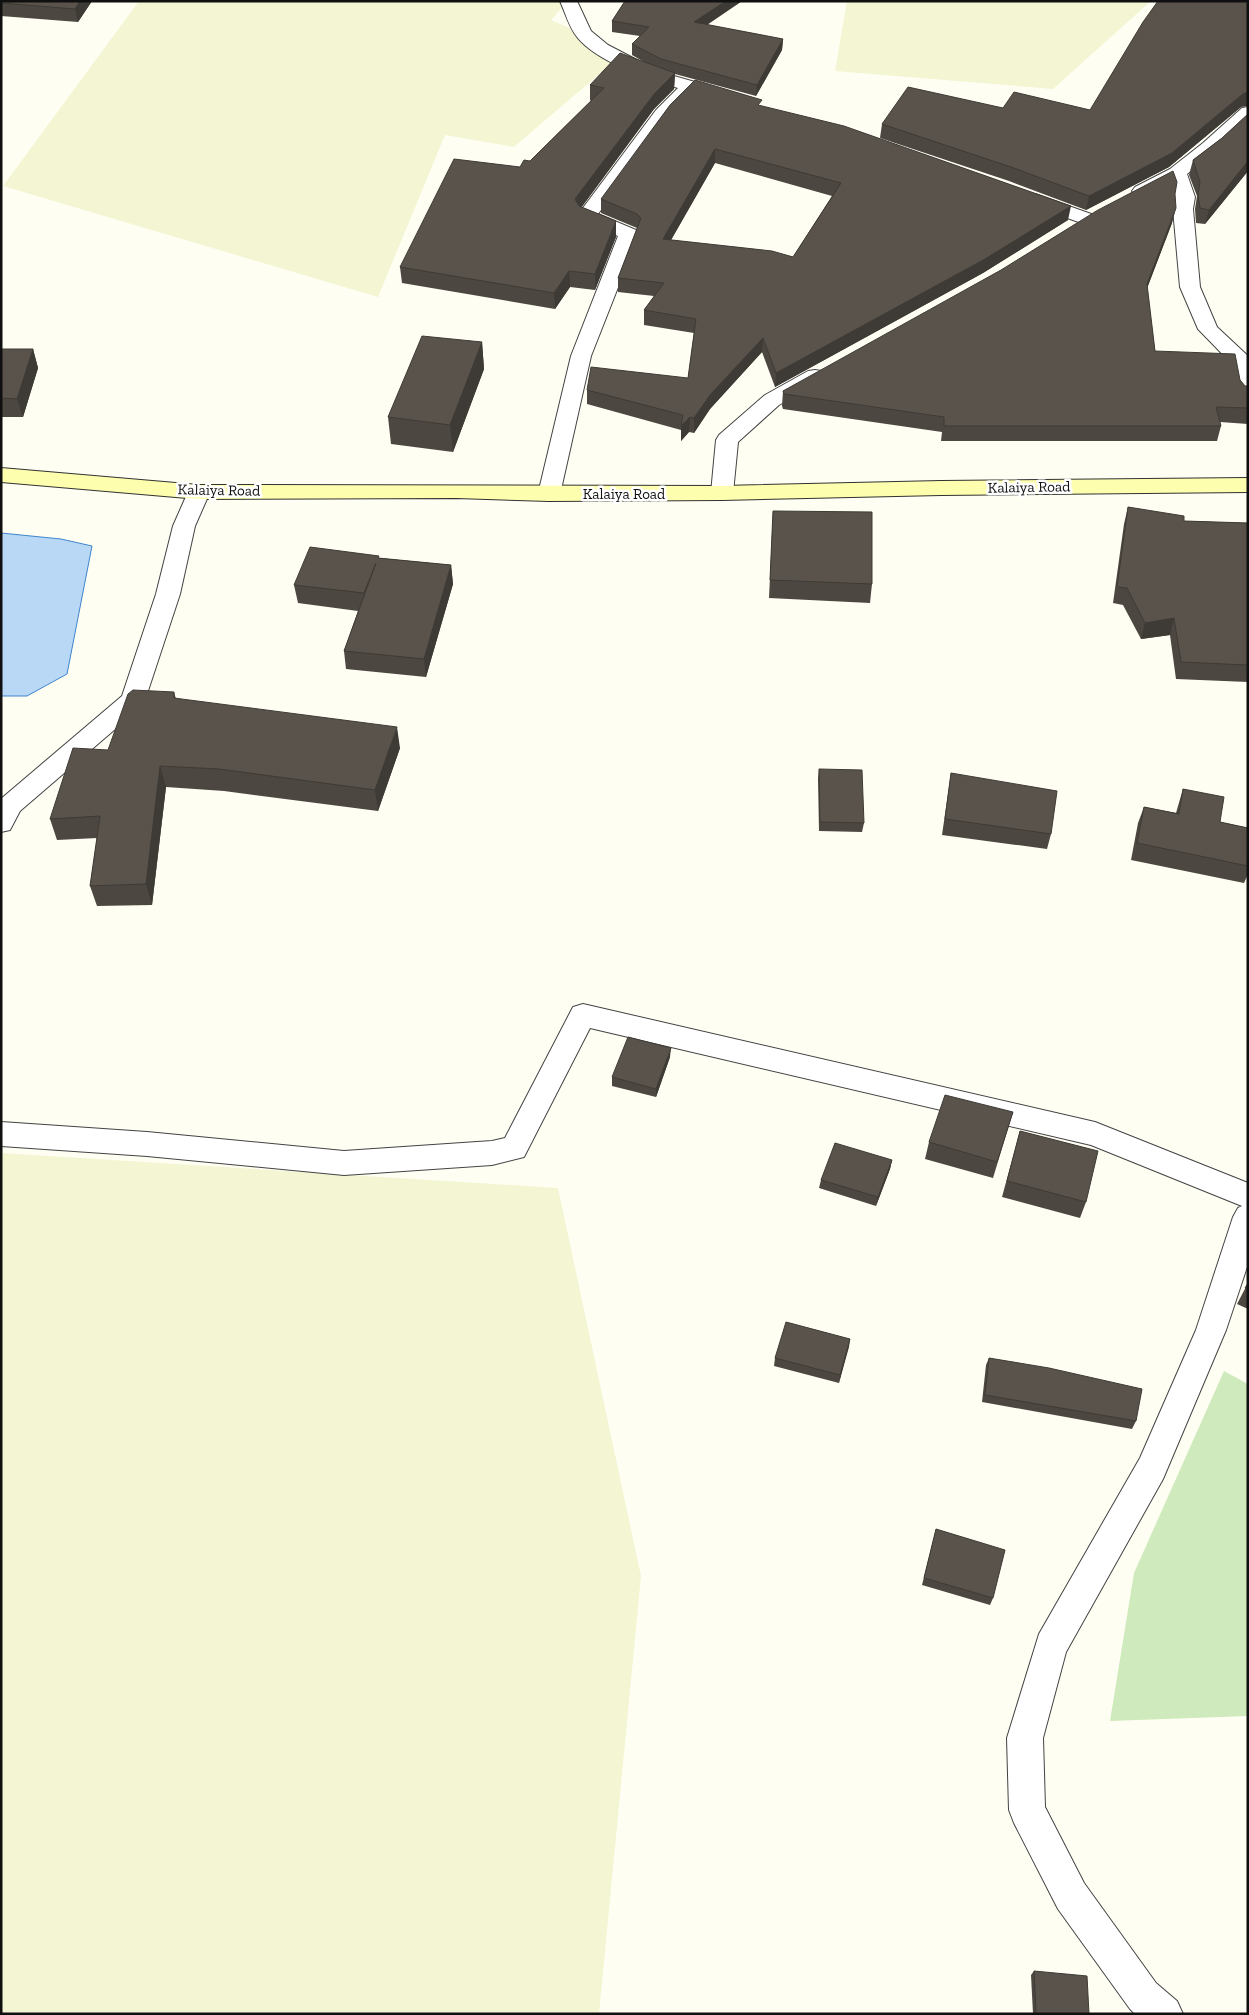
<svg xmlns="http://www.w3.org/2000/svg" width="1249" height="2015" viewBox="0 0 1249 2015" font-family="'Zilla Slab',serif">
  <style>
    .farmland { fill: #f4f5d3 }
    .green { fill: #cfeabc }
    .water { fill: #b8d8f6; stroke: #3f85cd }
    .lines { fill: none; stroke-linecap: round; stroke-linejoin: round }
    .street-casing { stroke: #434343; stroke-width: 2 }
    .secondary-casing { stroke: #323232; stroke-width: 2 }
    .street { fill: #fff; fill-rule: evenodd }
    .secondary { fill: #fefeaf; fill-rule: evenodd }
    .wall { fill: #4d4741; fill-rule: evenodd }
    .shaded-wall { fill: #3e3a35 }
    .building { fill: #59534c; stroke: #3e3a35; fill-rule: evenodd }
    .labels { text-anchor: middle; stroke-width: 5; stroke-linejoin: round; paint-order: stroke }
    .street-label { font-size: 15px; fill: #101010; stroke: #fff }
  </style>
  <rect width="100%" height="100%" fill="#fffef3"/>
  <path class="farmland" d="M139 1H568L551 20 625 52 514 147 445 135 378 297 3 186Z
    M847 1H1151L1053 89 835 71Z
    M1 1153 558 1188 641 1576 599 2014H1Z"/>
  <path class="green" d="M1224 1371 1248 1384V1716L1110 1721 1134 1573Z"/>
  <path class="water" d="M1 533 61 539 92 546 67 674 27 696H1Z"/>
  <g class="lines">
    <defs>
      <path id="street" d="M560 1H577L591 31 608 45 660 72 730 92 733 96 730 100 724 101 693 93 668 118 598 214 636 230 639 234 591 356 560 494 557 499 549 501 541 499 538 494 571 356 618 236 580 220 577 216 656 110 678 88C648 80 596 61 577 37 569 27 565 12 560 1Z
        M1248 107V122L1217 151 1187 174 1195 197 1193 209 1200 287 1217 327 1248 356V400L1241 399 1237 394 1232 364 1198 329 1180 287 1173 209 1175 197 1171 184 1149 195 1142 197 1135 195 1132 191 1135 187 1170 169 1203 143 1242 108Z
        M1035 194 1094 215 1097 219 1094 223 1087 225 1028 204 1025 200 1028 196Z
        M815 370 822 371 825 376 822 381 779 405 738 442 733 493 730 498 722 500 714 498 711 493 716 440 719 435 765 395 808 371Z
        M199 485 207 487 210 492 195 526 180 594 145 700 142 706 20 811 10 830 1 832 2 798 122 696 156 594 173 526 188 492 191 487Z
        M583 1004 1095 1122 1248 1183V1264L1226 1330 1163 1479 1066 1652 1043 1738 1045 1807 1084 1883 1156 1983 1177 2001 1183 2014H1135L1130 2009 1058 1909 1014 1823 1009 1810 1007 1738 1039 1634 1140 1458 1196 1330 1233 1217 1238 1208 1242 1206 1091 1145 590 1028 524 1157 492 1165 344 1175 147 1156 1 1146V1122L147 1132 344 1151 492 1141 505 1138 573 1007Z"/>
      <path id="secondary" d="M1 468 199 485 722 486 941 481 1248 478V492L941 495 722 500 549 501 456 498 199 499 1 482Z"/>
    </defs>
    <use href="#street" class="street-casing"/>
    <use href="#secondary" class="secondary-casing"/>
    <use href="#street" class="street"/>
    <use href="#secondary" class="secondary"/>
  </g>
  <path class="wall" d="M1 1H92L78 22 1 16Z
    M625 1H742L707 25 783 39 782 50 756 96 675 74 674 89 654 109 581 207 616 221V237L595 290 570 287 555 309 402 283 400 267 520 167 530 161 591 101 590 100V85L646 63 632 55V44L640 36 612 32V21Z
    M762 106 1068 220 983 273 775 387 762 352 710 409 694 433 689 432 681 441V430L587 404V390L688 378 694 333 644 325V310L654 296 618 292V278L637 228 601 213V199ZM715 163 832 196 793 257 671 240Z
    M1241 107 1169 167 1086 210 1009 181 880 138 882 124 1003 108 1090 110Z
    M1248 114V171L1205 224 1196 223 1195 209 1197 196 1189 175 1193 160 1222 138Z
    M1175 194 1172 223 1147 288 1155 351 1240 380 1245 386H1248V424L1220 422 1221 426 1217 441H941L942 432 783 409 782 406 783 391Z
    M482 342 484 369 453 452 391 444 388 417Z
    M1 349H33L38 368 23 417H1Z
    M1128 507 1184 521 1248 523V682L1176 679 1170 635 1141 639 1123 605 1113 603 1124 524Z
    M773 511 872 584 870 603 769 598Z
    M379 558 451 565 453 584 426 677 346 669 344 651 358 611 298 603 294 585Z
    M174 692 176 699 400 748 378 811 224 791 166 787 152 905 97 906 90 886 97 838 57 840 50 819 108 750Z
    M819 769 864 823 862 832 819 831 818 778Z
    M951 773 1051 834 1047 849 942 835Z
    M1183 789 1220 822 1248 828V874L1244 883 1131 860 1138 823 1144 807 1176 813 1178 806Z
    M670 1057 656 1097 612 1086V1077Z
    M1013 1112 993 1178 925 1159 929 1142Z
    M1020 1131 1086 1202 1080 1218 1002 1197Z
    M892 1160 890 1169 876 1206 819 1188 821 1180Z
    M1248 1283V1309L1237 1304Z
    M850 1339 839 1383 774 1366 775 1358Z
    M989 1358 1136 1421 1132 1429 982 1402 986 1365Z
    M936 1529 993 1598 990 1605 922 1585Z
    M1034 1971 1089 2014H1033L1031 1975Z"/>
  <path class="shaded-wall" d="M80 1H92L78 22 75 9Z
    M726 1H742L694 33V22Z
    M783 39 782 50 756 96 757 85Z
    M675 73 674 89 654 109 576 215 575 199 655 93Z
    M1248 92V106L1241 107 1169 167 1086 210 1089 196 1244 93Z
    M715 149V163L663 254V239Z
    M1248 161V171L1205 224 1209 210Z
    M1071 206 1068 220 983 273 775 387 776 373Z
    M1176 208 1172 223 1143 299 1147 284Z
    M616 221V237L595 290V274Z
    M569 271 570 287 555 309 554 293Z
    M763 338 762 352 710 409 694 433V418L710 395Z
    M482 342 484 369 453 452 450 425Z
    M33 349 38 368 23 417 17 399Z
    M690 417 689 432 681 441V426Z
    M451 565 453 584 426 677 424 659Z
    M1174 618 1170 635 1141 639 1145 623Z
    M397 727 400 748 378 811 375 790Z
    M160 766 166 787 152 905 146 884Z
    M671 1048 670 1057 656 1097V1089Z
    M892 1160 890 1169 876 1206 878 1197Z
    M850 1339 849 1347 839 1383 840 1375Z"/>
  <path class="building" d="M1 1H80L75 9 1 3Z
    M625 1H726L694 22 783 39 757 85 661 59 632 44 649 27 612 21Z
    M1158 1H1248V92L1244 93 1172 153 1089 196 1011 167 882 124 908 87 1003 108 1014 92 1090 110 1143 22Z
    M620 53 675 73 655 93 575 199 579 206 616 221 595 274 569 271 554 293 400 267 454 159 520 167 524 160 530 161 604 88 590 85Z
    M695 80 762 100 758 105 844 126 1071 206 985 259 776 373 763 338 710 395 694 418 690 417 681 426 683 415 587 390 591 367 688 378 696 319 644 310 664 283 618 278 641 218 637 214 601 199 670 105ZM715 149 841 183 793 257 772 251 663 239Z
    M1248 114V161L1209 210 1200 208 1198 195 1200 182 1193 160 1222 138Z
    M1173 171 1177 182 1175 194 1176 208 1147 284 1155 351 1235 354 1240 380 1245 386H1248V408L1216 407 1221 426H944V417L784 394 783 391 1001 270 1098 210Z
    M422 336 482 342 450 425 388 417Z
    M1 349H33L17 399 1 398Z
    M1128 507 1184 516V521L1248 523V665L1181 662 1174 618 1145 623 1127 588 1117 587Z
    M773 511 872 512V584L770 580Z
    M310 547 379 556 378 558 451 565 424 659 344 651 376 563 364 593 294 585Z
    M133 690 174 692V698L397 727 375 790 219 769 160 766 146 884 90 886 100 816 50 819 73 748 108 750 128 694Z
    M819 769 862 770 864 823 820 822Z
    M951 773 1057 791 1051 834 945 819Z
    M1183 789 1224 797 1220 822 1248 828V866L1137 843 1144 807 1179 814Z
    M628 1037 671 1048 656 1089 612 1077Z
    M945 1095 1013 1112 997 1162 929 1142Z
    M1020 1131 1098 1151 1086 1202 1007 1181Z
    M835 1143 892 1160 878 1197 821 1180Z
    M1248 1283V1290L1245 1288Z
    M786 1322 850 1339 840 1375 775 1358Z
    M989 1358 1049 1368 1142 1389 1136 1421 985 1395Z
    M936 1529 1005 1550 993 1598 924 1578Z
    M1034 1971 1087 1976 1089 2014H1036Z"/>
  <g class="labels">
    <g class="street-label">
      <text transform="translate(1029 487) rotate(-1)" y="5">Kalaiya Road</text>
      <text transform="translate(219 490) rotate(1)" y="5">Kalaiya Road</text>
      <text x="624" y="499">Kalaiya Road</text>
    </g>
  </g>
  <rect width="1249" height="2015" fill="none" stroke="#101010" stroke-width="5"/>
</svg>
